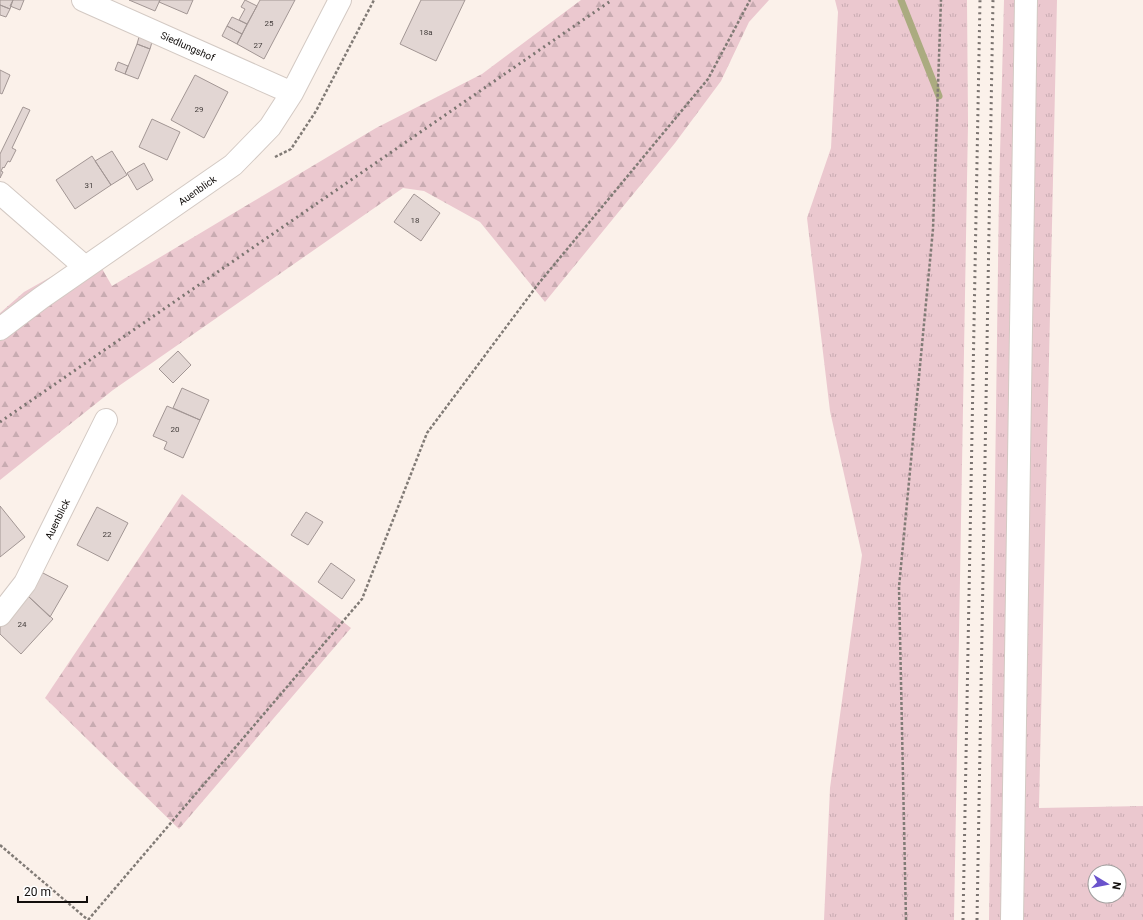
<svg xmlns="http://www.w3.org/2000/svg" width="1143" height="920" viewBox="0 0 1143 920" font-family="Roboto,sans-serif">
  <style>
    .grass { fill: url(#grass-tufts); fill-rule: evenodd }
    .forest { fill: url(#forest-firs) }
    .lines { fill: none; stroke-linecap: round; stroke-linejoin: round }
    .stream { stroke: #abab80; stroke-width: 7 }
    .building { fill: #e2d6d3; stroke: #a29694 }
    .minor-casing { stroke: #d3c9c3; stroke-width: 24 }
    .path { stroke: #817b76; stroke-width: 2.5; stroke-dasharray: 3 2; stroke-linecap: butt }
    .minor { stroke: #fff; stroke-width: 22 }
    .rail { stroke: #7b7470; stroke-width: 3; stroke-dasharray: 2 4; stroke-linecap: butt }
    .labels { text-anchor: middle; stroke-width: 3; stroke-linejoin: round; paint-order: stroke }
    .number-label { font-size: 8px; fill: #46403e }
    .street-label { font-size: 10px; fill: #120e0c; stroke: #fff }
  </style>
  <defs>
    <pattern id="grass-tufts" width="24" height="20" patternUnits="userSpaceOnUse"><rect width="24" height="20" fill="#ebc8cf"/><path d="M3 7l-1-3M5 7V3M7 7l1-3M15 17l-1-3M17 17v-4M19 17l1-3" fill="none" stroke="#c8abb1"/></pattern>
    <pattern id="forest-firs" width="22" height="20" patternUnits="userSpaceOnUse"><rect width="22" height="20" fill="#ebc8cf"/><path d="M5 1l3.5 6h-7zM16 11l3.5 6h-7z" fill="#c8abb1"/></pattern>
  </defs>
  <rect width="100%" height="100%" fill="#fbf1ea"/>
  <path class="grass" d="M835 0H967L968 124 954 920H824L830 788 862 555 830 411 807 218 831 148 838 12Z
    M1004 0H1057L1039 808 1143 806V920H989L999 193ZM1095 872H1119V896H1095Z"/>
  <path class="forest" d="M581 0H769L749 22 721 81 675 143 545 302 480 222 424 191 403 188 113 390 0 480V313L24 292 93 253 112 286 376 128 482 74Z
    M182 494 351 628 179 829 45 698Z"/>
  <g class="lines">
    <path class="stream" d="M901 0 939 96"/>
  </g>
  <path class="building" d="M0 0H13L10 9 0 5Z
    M13 0H24L20 10 10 6Z
    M129 0H160L155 11Z
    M160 0H193L187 14 159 2Z
    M245 0 257 6 247 24 239 20 245 9 241 7Z
    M260 0H295L264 59 237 44Z
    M421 0H465L436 61 400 44Z
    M0 5 10 9 6 17 0 15Z
    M232 17 247 24 242 34 227 26Z
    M227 26 242 34 237 44 222 36Z
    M139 37 152 42 150 49 137 44Z
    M137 44 150 49 138 79 125 74Z
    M118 62 128 66 125 74 115 70Z
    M0 70 10 75 2 94 0 93Z
    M195 75 228 92 204 138 171 120Z
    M23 107 30 110 12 148 16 150 10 162 8 161 4 168 3 167 1 171 3 172 0 178V154Z
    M152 119 180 132 167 160 139 147Z
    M112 151 127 175 111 185 95 161Z
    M92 156 111 185 75 209 56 180Z
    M144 163 153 180 137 190 127 173Z
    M414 194 440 213 421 241 394 222Z
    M178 351 191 365 173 383 159 369Z
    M182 388 209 400 200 420 173 408Z
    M167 406 200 420 183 458 164 449 167 442 153 436Z
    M0 506 25 537 0 557Z
    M97 507 128 523 108 561 77 545Z
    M306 512 323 522 308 545 291 535Z
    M331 563 355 580 342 599 318 582Z
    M41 572 68 586 50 617 28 596Z
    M28 596 53 619 21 654 0 634V626Z"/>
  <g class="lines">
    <defs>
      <path id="minor" d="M83 0 292 93
        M0 193 85 267
        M0 329 41 298 233 165 270 127 292 93 340 0
        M0 615 25 583 106 420
        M1012 920 1026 0"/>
    </defs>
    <use href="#minor" class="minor-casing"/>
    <path class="path" d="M275 157 291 149 316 111 374 0
      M0 845 88 920
      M88 920 362 599 427 433 539 283 708 79 750 0
      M906 920 899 587 933 229 941 0"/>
    <use href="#minor" class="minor"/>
    <path class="rail" d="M0 422 612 0
      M963 920 980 0
      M977 920 993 0"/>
  </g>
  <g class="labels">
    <g class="number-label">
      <text x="269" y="26">25</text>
      <text x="426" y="35">18a</text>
      <text x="258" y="48">27</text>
      <text x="199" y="112">29</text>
      <text x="89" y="188">31</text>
      <text x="415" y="223">18</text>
      <text x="175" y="432">20</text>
      <text x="107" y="537">22</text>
      <text x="22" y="627">24</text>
    </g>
    <g class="street-label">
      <text transform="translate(188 46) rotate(24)" y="4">Siedlungshof</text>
      <text transform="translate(197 190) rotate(-35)" y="4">Auenblick</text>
      <text transform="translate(57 519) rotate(-64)" y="4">Auenblick</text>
    </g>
  </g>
  <g transform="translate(1107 884) rotate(100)"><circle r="19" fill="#ffffff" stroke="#a09f9e"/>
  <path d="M0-3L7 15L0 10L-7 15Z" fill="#6a53cc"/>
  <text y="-6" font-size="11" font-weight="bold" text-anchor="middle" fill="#120e0c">N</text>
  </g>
  <path d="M18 896v6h69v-6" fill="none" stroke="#120e0c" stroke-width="2"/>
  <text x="24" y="896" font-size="12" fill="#120e0c" stroke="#ffffff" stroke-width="3" paint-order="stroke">20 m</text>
</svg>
